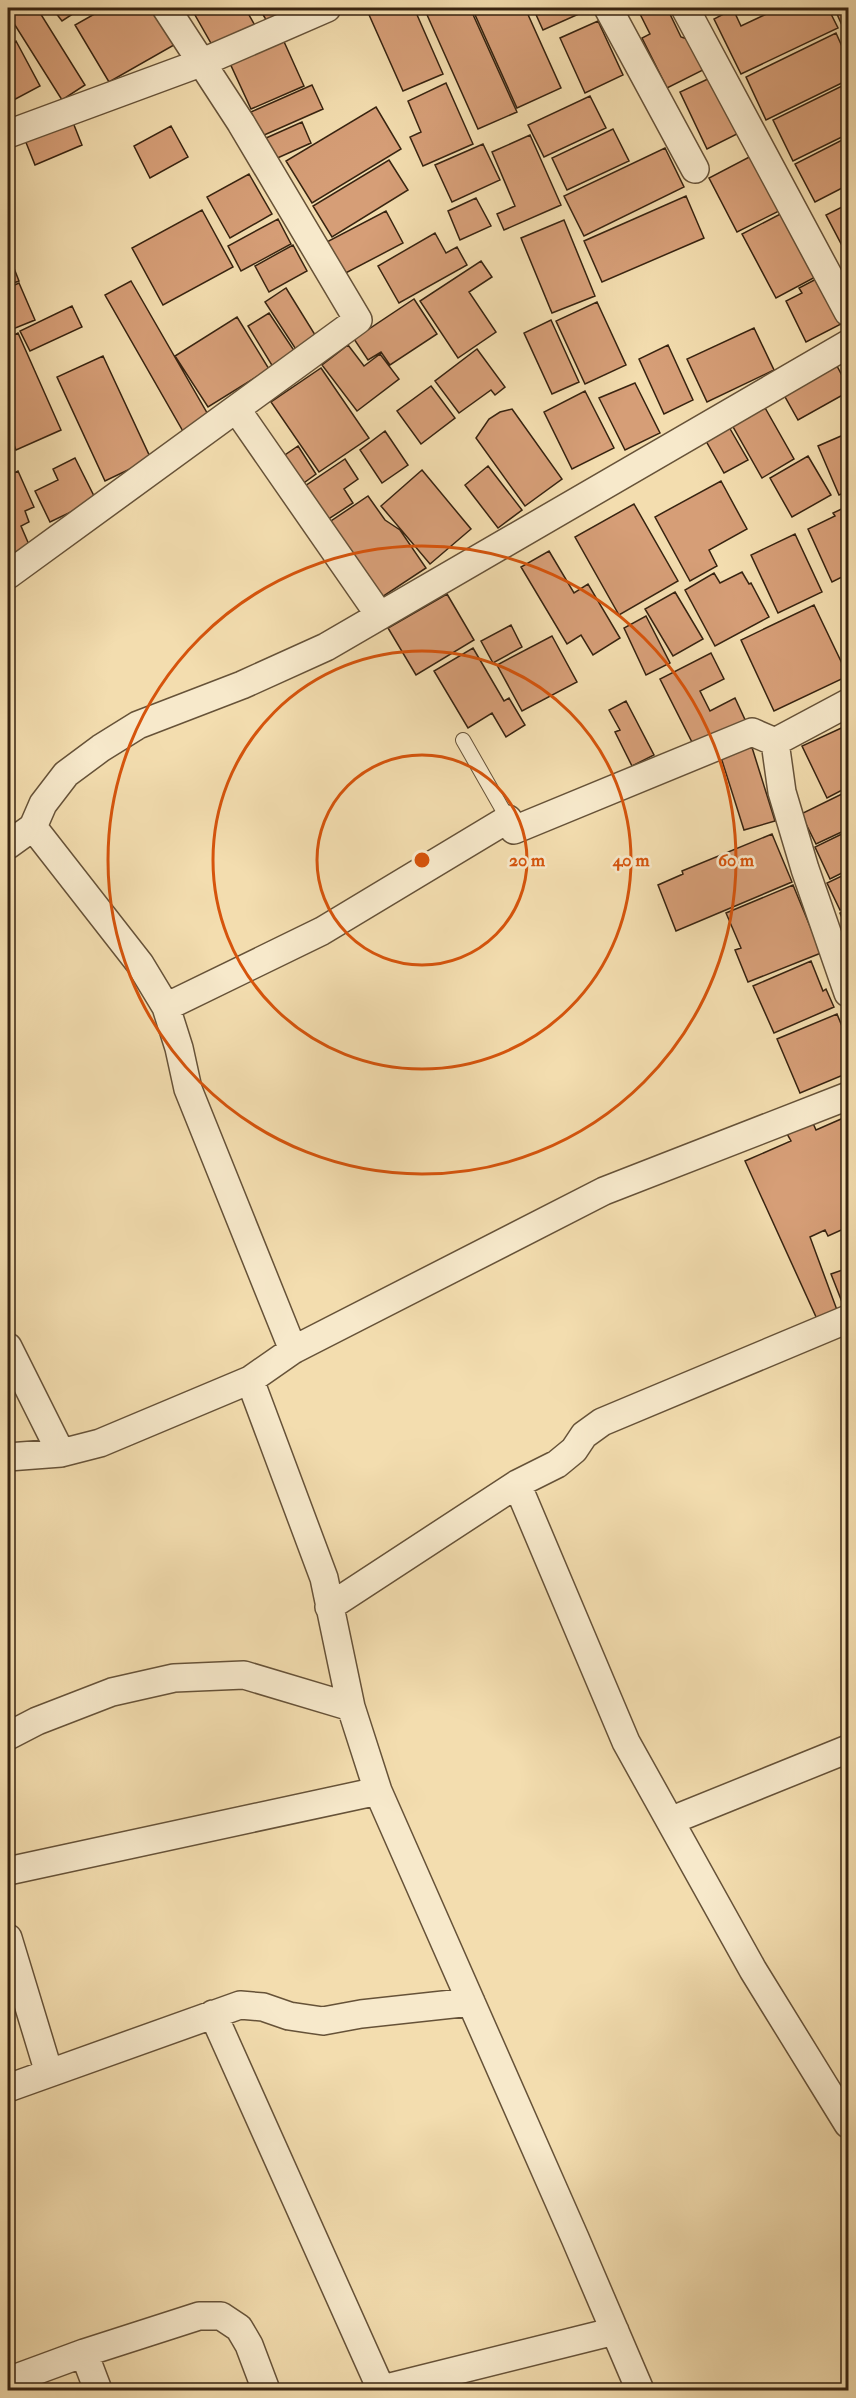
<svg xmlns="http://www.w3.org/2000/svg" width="856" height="2398" viewBox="0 0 856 2398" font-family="'IM FELL Double Pica',serif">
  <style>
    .building { fill: #d69e77; stroke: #372310; stroke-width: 1.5 }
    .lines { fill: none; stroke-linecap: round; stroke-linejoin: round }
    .lane-casing { stroke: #665238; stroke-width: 16 }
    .street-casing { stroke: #665238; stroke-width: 30 }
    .lane { stroke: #f7e9cb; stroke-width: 14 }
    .street { stroke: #f7e9cb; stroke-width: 27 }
    .ring { fill: none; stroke: #d6540c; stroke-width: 3 }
    .centre { fill: #d6540c; stroke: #f7e9cb; stroke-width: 3 }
    .ring-label { font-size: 18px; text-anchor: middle; font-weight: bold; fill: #d6540c; stroke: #f7e9cb; stroke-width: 5; stroke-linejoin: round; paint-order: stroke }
  </style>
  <rect width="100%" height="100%" fill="#f3ddaf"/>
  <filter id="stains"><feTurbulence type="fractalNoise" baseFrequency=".00333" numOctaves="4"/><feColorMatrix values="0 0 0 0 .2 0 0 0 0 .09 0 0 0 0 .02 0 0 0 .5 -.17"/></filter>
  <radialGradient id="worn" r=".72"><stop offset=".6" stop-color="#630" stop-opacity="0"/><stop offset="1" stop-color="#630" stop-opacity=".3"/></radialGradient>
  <path class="building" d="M8 8H37L85 85 62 100 8 14Z
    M52 8H82L62 21Z
    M105 8H152L174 45 109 82 75 25Z
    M191 8H245L257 29 216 52Z
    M259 8H296L268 23Z
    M366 8H414L443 74 403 91Z
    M424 8H470L517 112 478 129Z
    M472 8H525L561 88 517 108Z
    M533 8H589L590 9 543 30Z
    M637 8H667L681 37 687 39 703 70 667 88 642 38 650 34Z
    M779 8H828L838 28 741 74 714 19 733 9 741 26Z
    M848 8V39L837 14Z
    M598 21 623 75 585 93 560 38Z
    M836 33 848 60V80L766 120 746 77Z
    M281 35 304 86 251 109 228 59Z
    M16 41 40 86 8 103V46Z
    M710 78 743 131 707 149 680 92Z
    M446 83 473 144 423 166 410 137 421 132 408 101Z
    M848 83V134L793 161 773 120Z
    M312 85 323 109 262 136 251 112Z
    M590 96 606 128 544 157 528 125Z
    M376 107 401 149 312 203 286 161Z
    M72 120 82 145 35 165 25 140Z
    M302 122 311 143 273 160 264 139Z
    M171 126 188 157 150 178 134 146Z
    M613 129 629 161 567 190 552 158Z
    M530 135 561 205 504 230 497 214 515 206 492 152Z
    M848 137V185L815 202 795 164Z
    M483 144 500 180 452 202 435 165Z
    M665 148 684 187 584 236 564 196Z
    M755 154 783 209 737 232 709 178Z
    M389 160 408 190 332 237 313 206Z
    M249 174 272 214 230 238 207 197Z
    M686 196 704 238 602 282 584 241Z
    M476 198 491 226 460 240 448 211Z
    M848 204V257L826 215Z
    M202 210 233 267 163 305 132 248Z
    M788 210 821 274 776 298 742 234Z
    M386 211 403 243 338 277 321 245Z
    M278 219 291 244 241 271 228 246Z
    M564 220 595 296 552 313 521 238Z
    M435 233 446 253 457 247 467 265 399 303 378 266Z
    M293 245 307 271 269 292 255 266Z
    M8 253 19 281 8 285Z
    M481 261 492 277 469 292 496 332 458 358 420 301Z
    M820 277 843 323 806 342 786 301 802 293 799 288Z
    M131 281 210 418 184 433 105 295Z
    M19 283 35 320 8 331V288Z
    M286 288 317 338 297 351 265 302Z
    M414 299 437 334 390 365 381 352 368 360 354 339Z
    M597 302 626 365 585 384 556 321Z
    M72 306 82 327 30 351 20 331Z
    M269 313 295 352 273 367 248 326Z
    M237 317 269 369 208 407 175 356Z
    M551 320 579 382 552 394 524 333Z
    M754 328 774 370 707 402 687 359Z
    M18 333 61 430 16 450 8 430V338Z
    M348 345 364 366 380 354 399 379 357 411 322 365Z
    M668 345 693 400 664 414 639 359Z
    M477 349 505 387 495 395 491 390 459 413 435 381Z
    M103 356 151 459 105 481 57 377Z
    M837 366 848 387V392L798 420 784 395Z
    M321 368 369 438 319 472 271 402Z
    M635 383 660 433 625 450 599 398Z
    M431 386 455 418 421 444 397 411Z
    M585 391 614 448 572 469 544 412Z
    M764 406 794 459 762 478 732 425Z
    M512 409 562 479 525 506 476 438 489 419 500 412Z
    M729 427 748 460 724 473 706 441Z
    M385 431 408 465 382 483 360 450Z
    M848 433V491L839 495 818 446Z
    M298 446 316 474 301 485 282 457Z
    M808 456 831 495 792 517 770 478Z
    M75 458 96 500 50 522 35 491 58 480 53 469Z
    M345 459 358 479 344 489 353 503 324 522 302 488Z
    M488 466 522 510 498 528 465 485Z
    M422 470 471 529 430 564 381 506Z
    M18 471 34 507 25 511 29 522 21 526 30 547 8 556V476Z
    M721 481 747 529 709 550 717 566 690 581 655 517Z
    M368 496 385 520 400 530 426 568 376 601 325 525Z
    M634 504 678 581 619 615 575 537Z
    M848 506V574L832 582 808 529 835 516 833 513Z
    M795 534 822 592 778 613 751 555Z
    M549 551 574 593 588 584 620 638 593 655 581 635 567 644 521 567Z
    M742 572 749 584 751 583 769 617 715 646 685 590 714 573 720 583Z
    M675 592 703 639 673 656 645 609Z
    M447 594 474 640 416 675 388 628Z
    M814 605 848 676 774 711 741 640Z
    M646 616 670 663 646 675 624 628Z
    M511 625 522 647 493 663 481 641Z
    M552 636 577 682 522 711 497 665Z
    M473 648 504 701 509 698 525 725 506 737 492 713 468 728 434 671Z
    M711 653 724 679 700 691 710 711 735 698 747 724 696 750 660 679Z
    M626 701 654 755 632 766 615 732 620 730 609 710Z
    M848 725V787L827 798 802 746Z
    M750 741 775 821 744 830 719 751Z
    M848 791V829L816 844 801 814Z
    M848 831V870L830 879 815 847Z
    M772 834 792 882 676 931 658 885 683 874 682 871Z
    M848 873V906L840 910 827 883Z
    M793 885 821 953 748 982 735 950 741 948 726 913Z
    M848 909V932L840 913Z
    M811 961 823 991 826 989 834 1007 774 1033 753 986Z
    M837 1014 848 1041V1073L800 1093 777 1039Z
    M848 1116V1227L828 1236 825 1230 810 1237 837 1310 817 1319 745 1161 791 1141 786 1132 812 1121 816 1130Z
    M848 1268V1306L844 1307 831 1274Z"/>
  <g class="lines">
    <defs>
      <path id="lane" d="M463 740 508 819"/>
      <path id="street" d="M608 8 695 169
        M685 8 848 312
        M8 134 203 62 327 8
        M237 410 380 616
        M8 575 358 320 241 123 166 8
        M848 703 775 742 782 792 805 869 848 993
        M33 827 140 964 166 1007 179 1048 188 1089 293 1350
        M8 845 33 827 43 804 66 774 101 748 138 725 242 685 326 647 848 344
        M166 1007 322 931 508 819 514 830 752 732 775 742
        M8 1347 61 1453
        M250 1380 324 1578 351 1707 378 1791 575 2238 640 2390
        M8 1457 61 1453 100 1443 250 1380 293 1350 604 1191 848 1096
        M517 1484 626 1742 753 1970 848 2124
        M329 1607 517 1484 557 1464 574 1450 584 1435 602 1422 848 1319
        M8 1736 37 1721 112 1692 174 1678 244 1675 351 1707
        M670 1821 848 1749
        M8 1871 378 1791
        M8 1938 49 2073
        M213 2014 381 2389
        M8 2088 240 2005 263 2007 289 2016 323 2021 361 2014 471 2002
        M84 2353 98 2390
        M8 2381 84 2353 199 2316H221L239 2328 249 2345 266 2390
        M378 2390 615 2331"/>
    </defs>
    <use href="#lane" class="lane-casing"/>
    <use href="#street" class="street-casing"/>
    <use href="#lane" class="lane"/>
    <use href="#street" class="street"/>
  </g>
  <g class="ring">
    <circle cx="422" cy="860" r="105"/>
    <circle cx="422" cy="860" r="209"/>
    <circle cx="422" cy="860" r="314"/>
  </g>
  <circle cx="422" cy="860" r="9" class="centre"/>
  <g class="ring-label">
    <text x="527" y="866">20 m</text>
    <text x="631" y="866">40 m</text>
    <text x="736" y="866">60 m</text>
  </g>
  <rect width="856" height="2398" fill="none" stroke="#f3ddaf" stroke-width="30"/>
  <rect x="9" y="9" width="838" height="2380" fill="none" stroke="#372310" stroke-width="3"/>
  <rect x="15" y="15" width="826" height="2368" fill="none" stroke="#372310" stroke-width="1.5"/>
  <rect width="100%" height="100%" filter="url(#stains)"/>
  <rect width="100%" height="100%" fill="url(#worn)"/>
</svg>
